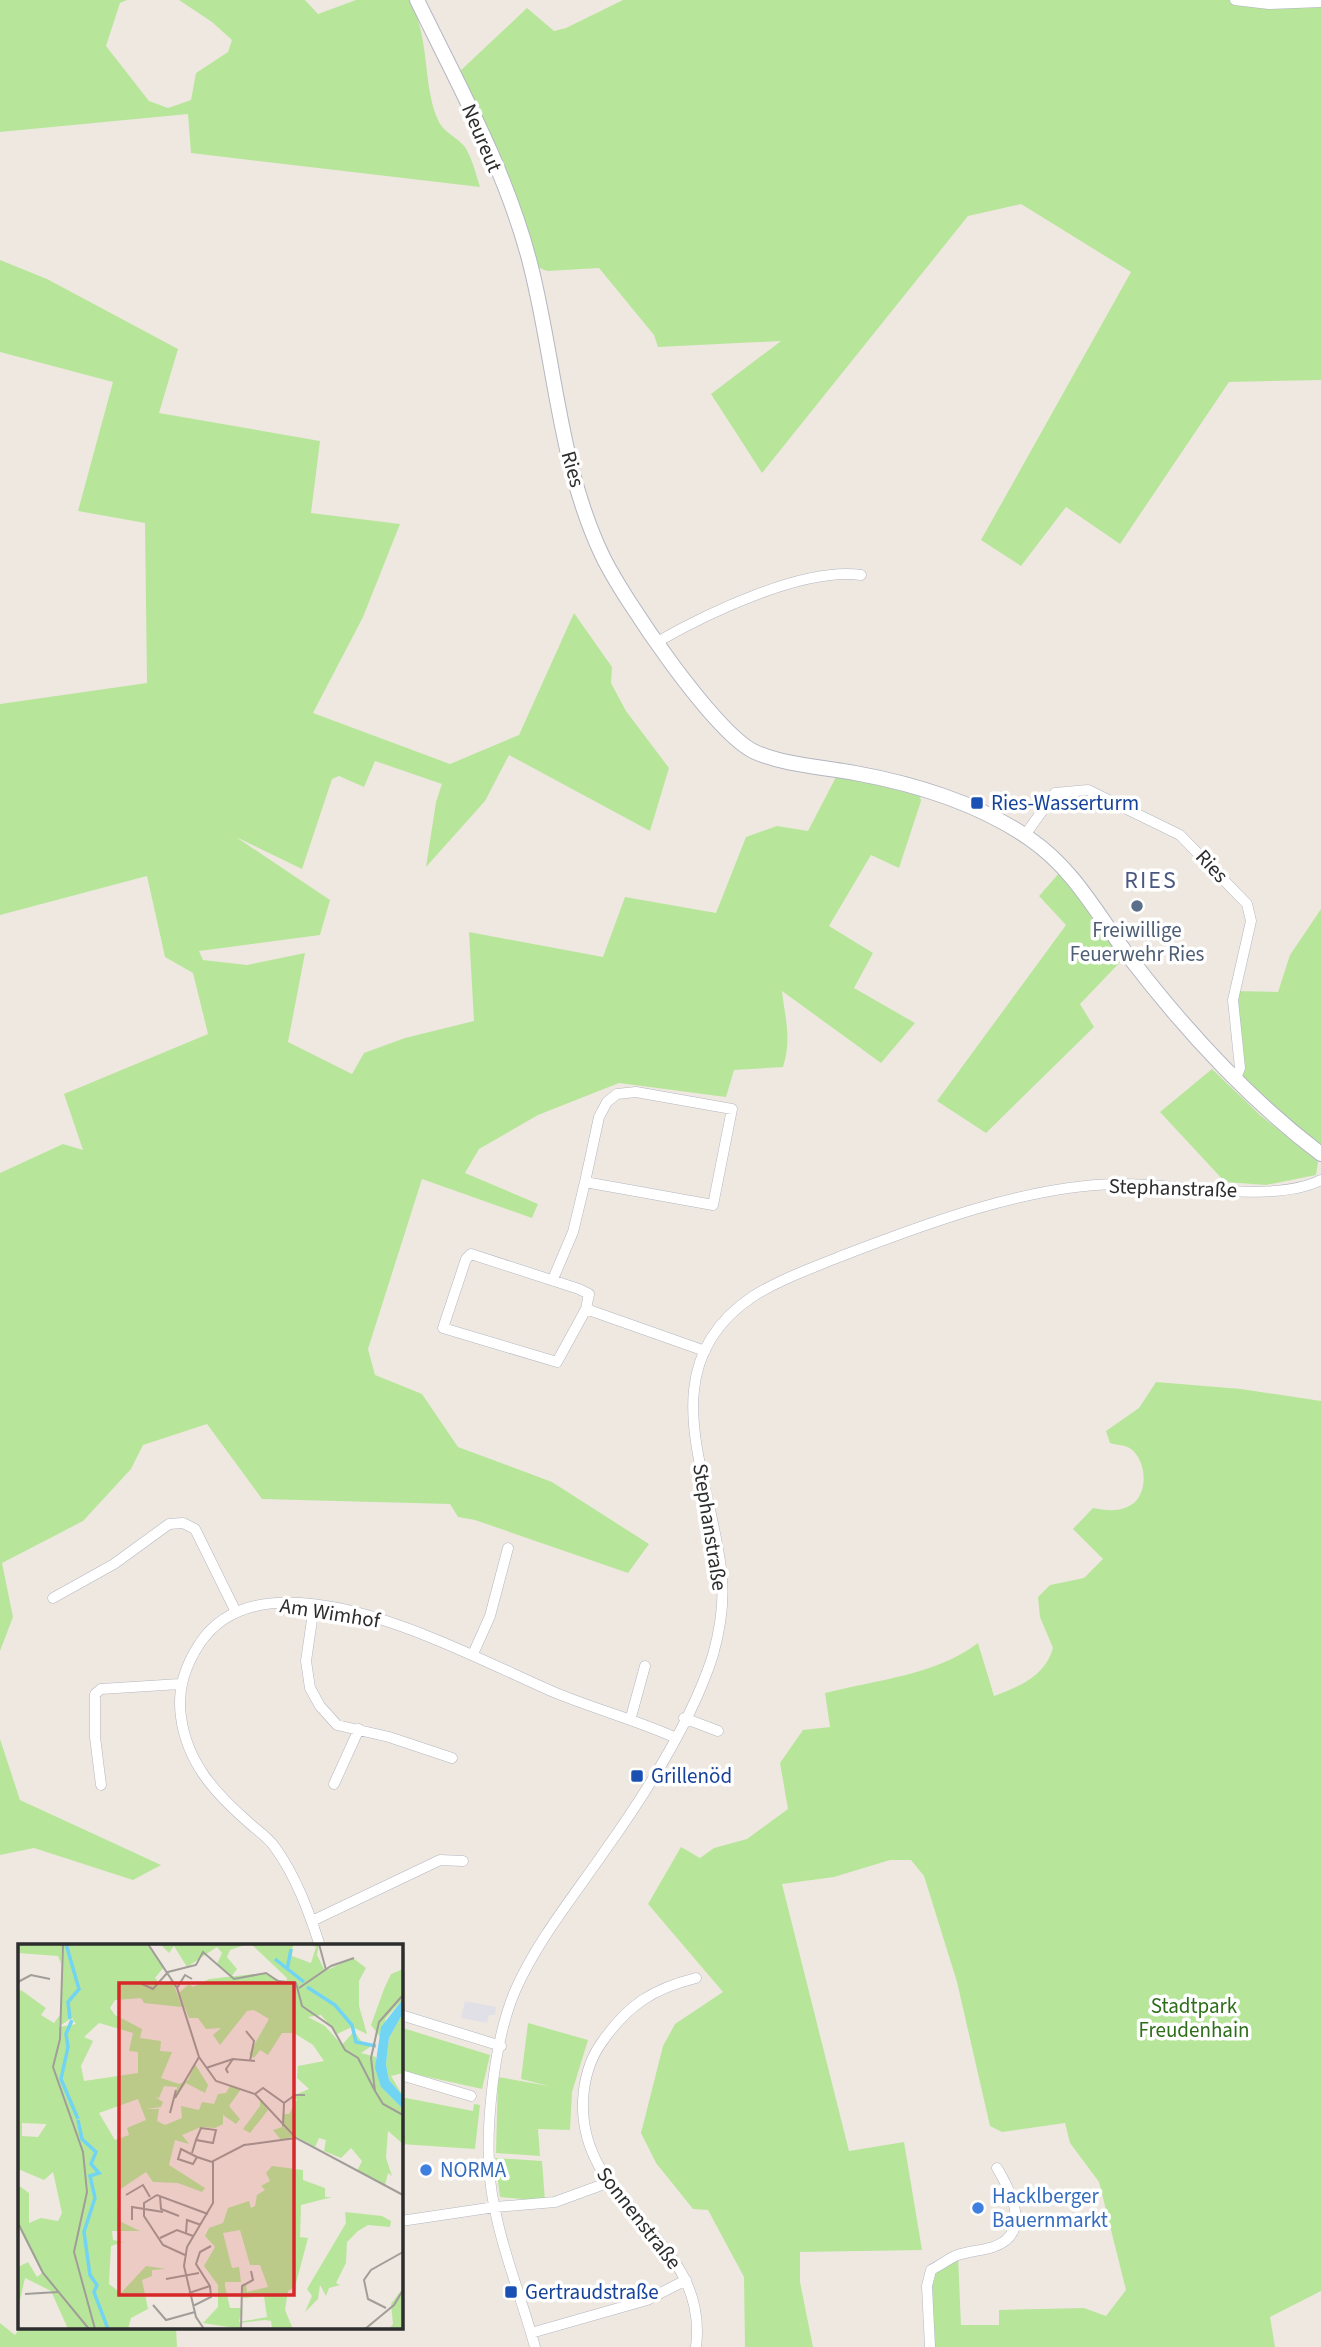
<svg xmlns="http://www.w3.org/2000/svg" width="1321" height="2347" viewBox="0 0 1321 2347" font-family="'Source Sans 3',sans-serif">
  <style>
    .industrial { fill: #e2e0e7 }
    .green { fill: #b7e69b }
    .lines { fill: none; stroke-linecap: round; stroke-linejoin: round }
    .street-casing { stroke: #b3b6c1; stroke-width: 11 }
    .secondary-casing { stroke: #b3b6c1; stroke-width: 16 }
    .street { stroke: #fff; stroke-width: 10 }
    .secondary { stroke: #fff; stroke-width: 14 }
    .transit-dot { fill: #1a4fb4; stroke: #fff; stroke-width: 2.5 }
    .service-dot { fill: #5c6f8a; stroke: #fff; stroke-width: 2.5 }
    .shop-dot { fill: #3f7fe0; stroke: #fff; stroke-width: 2.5 }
    .labels { text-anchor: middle; stroke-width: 7; stroke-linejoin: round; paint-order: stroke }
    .street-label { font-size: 21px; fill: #2d2d2d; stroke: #fff }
    .transit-label { font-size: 21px; fill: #164399; stroke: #fff; text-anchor: start }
    .service-label { font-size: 21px; fill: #4e5e75; stroke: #fff }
    .park-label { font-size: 21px; fill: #2e6e19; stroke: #fff }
    .shop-label { font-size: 21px; fill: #366cbe; stroke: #fff; text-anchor: start }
    .quarter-label { font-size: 24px; letter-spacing: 2px; fill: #4b5780; stroke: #fff }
    .inset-river { fill: none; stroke: #71d4f2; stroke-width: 3.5 }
    .inset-road { fill: none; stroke: #a19d98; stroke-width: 2 }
    .view { fill: #d62828; fill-opacity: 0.15; stroke: #d62828; stroke-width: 3.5 }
    .inset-edge { fill: none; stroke: #2d2d2d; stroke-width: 3.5 }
  </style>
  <rect width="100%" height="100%" fill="#efe8e0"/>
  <path class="industrial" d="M465 2001 496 2007 495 2015H489L487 2023 461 2018Z"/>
  <path class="green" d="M0 0H127L120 3 106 46 149 101 168 108 191 100 196 73 228 52 232 40 212 22 179 0H305L318 14 356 0H410C431 42 422 83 438 120 443 132 457 137 465 147 472 158 476 174 480 187L191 153 188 114 0 132Z
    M623 0H1321V380L1229 382 1120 544 1066 507 1021 566 981 540 1131 272 1021 204 968 216 762 473 711 394 781 341 658 347 654 335 599 268 547 271 530 264 459 72 527 8 554 31 566 28Z
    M0 260 47 279 178 349 159 413 320 441 311 513 400 524 363 617 313 713 450 764 519 735 574 613 612 667 611 683 626 711 669 768 650 831 509 755 485 801 426 867 436 802 442 784 375 761 364 787 339 776 332 779 302 869 236 837 330 900 320 935 199 951 203 960 247 965 305 953 288 1042 352 1074 364 1053 405 1038 474 1021 469 932 603 957 625 897 716 913 746 837 777 826 808 831 837 775 920 796 921 801 899 868 871 855 829 926 873 953 854 988 915 1023 881 1063 782 991C785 1018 792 1039 783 1067L734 1070 726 1097 619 1083 538 1115 479 1149 465 1173 538 1204 532 1218 422 1179 368 1349 375 1375 422 1394 458 1447 552 1482 649 1544 628 1573 475 1520 458 1517 450 1504 262 1499 207 1424 143 1445 131 1469 83 1521 2 1563 13 1617 0 1651V1173L63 1144 83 1150 64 1094 208 1034 193 973 165 957 147 876 0 915V704L147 683 145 523 78 511 113 382 0 352Z
    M1060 872 1125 957 1080 1004 1094 1027 986 1133 937 1101 1066 925 1039 896Z
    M1321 909V1154L1238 1074 1233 991 1278 992 1290 955Z
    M1212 1069 1260 1115 1318 1162 1316 1175 1266 1185 1225 1182 1160 1112Z
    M1156 1382 1241 1389 1321 1401V2291L1270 2317 1275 2347H930V2271L958 2256 961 2325H999V2310L1084 2308 1106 2316 1126 2290 1099 2182 1070 2143 1065 2123 1002 2132 990 2126 957 1982 924 1876 911 1860H890L834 1877 782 1884 849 2151 904 2142 922 2250 800 2252V2282L813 2347H745L744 2277 708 2210 693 2209 656 2163 641 2133 663 2046 675 2024 723 1992 648 1904 681 1847 700 1858 714 1848 747 1839 788 1809 780 1763 803 1730 830 1727 825 1693C876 1680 936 1675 978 1643L994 1696C1019 1687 1045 1676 1053 1648L1040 1617 1038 1597 1050 1585 1084 1578 1103 1559 1073 1529 1093 1508C1104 1510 1116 1512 1127 1507 1149 1499 1148 1462 1131 1449 1126 1445 1116 1445 1110 1443L1106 1431 1139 1408Z
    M0 1739 20 1800 161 1865 133 1880 34 1848 0 1855Z
    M528 2023 588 2040 572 2092 570 2130 538 2129 540 2156 496 2153 498 2077 549 2086 521 2079Z
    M403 2028 490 2055 482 2089 401 2071Z
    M401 2097 473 2111 474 2104 480 2105 475 2149 401 2144Z
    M495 2158 542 2161 545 2201 500 2197Z
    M0 2323 15 2335 20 2328H176L177 2347H0Z"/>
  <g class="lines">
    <defs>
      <path id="street" d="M1235 0 1269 4 1321 2
        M657 642C708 613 803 567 861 575
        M1025 835 1055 793 1088 790 1180 835 1247 904 1251 921 1233 1000 1240 1068 1235 1081
        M553 1279 573 1232 585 1182 713 1205 732 1109 636 1092 617 1094 607 1102 599 1117 585 1182
        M586 1309 589 1294 579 1289 471 1254 466 1259 443 1328 557 1362 586 1309 705 1351
        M53 1598 114 1564 169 1524 183 1523 195 1529 236 1612
        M314 1606 306 1661 310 1688 320 1706 337 1725 389 1737 452 1758
        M473 1654 490 1616 508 1548
        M631 1717 645 1666
        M684 1718 718 1731
        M334 1784 359 1729
        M101 1785 95 1737V1694L101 1689 180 1684
        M312 1921 440 1860 463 1861
        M320 1946C309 1912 296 1876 274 1846 267 1836 255 1829 247 1821 214 1792 187 1762 181 1717 177 1689 185 1666 200 1643 269 1541 474 1659 556 1693 595 1709 636 1720 674 1737
        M696 1978C652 1989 628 2005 602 2042 589 2060 584 2079 583 2101 579 2209 710 2236 696 2347
        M401 2015 501 2046
        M401 2075 471 2096
        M401 2221 495 2207 555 2202 607 2183
        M531 2333 647 2300 686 2280
        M535 2347C520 2292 496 2236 490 2179 485 2127 494 2040 515 1991 537 1941 573 1897 604 1852 644 1796 692 1721 713 1655 720 1630 724 1603 722 1578 714 1480 646 1369 752 1297 778 1280 810 1269 839 1257 922 1225 1025 1186 1115 1184 1172 1182 1272 1205 1321 1180
        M930 2347 927 2286 931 2270C939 2266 947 2260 955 2256 967 2251 981 2251 993 2247 1032 2234 1012 2193 997 2168"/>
      <path id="secondary" d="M417 0C459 86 508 174 531 267 555 363 559 464 602 555 623 599 715 734 755 752 784 765 823 767 855 773 915 784 980 804 1030 839 1075 870 1098 916 1130 958 1186 1031 1247 1098 1321 1154"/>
    </defs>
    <use href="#street" class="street-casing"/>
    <use href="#secondary" class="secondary-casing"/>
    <use href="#street" class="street"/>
    <use href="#secondary" class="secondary"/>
  </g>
  <g class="transit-dot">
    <rect x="970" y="796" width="14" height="14" rx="3.5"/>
    <rect x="630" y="1769" width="14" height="14" rx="3.5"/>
    <rect x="504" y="2285" width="14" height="14" rx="3.5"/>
  </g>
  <circle class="service-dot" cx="1137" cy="906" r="7"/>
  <g class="shop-dot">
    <circle cx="426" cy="2170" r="7"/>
    <circle cx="978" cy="2208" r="7"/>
  </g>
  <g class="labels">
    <g class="street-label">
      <text transform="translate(482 138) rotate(67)" y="7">Neureut</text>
      <text transform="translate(573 469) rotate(74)" y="7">Ries</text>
      <text transform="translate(1212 866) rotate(47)" y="7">Ries</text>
      <text transform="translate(1173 1188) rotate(2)" y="7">Stephanstraße</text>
      <text transform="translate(710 1527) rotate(81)" y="7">Stephanstraße</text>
      <text transform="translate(330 1613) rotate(9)" y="7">Am Wimhof</text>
      <text transform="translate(639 2218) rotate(52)" y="7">Sonnenstraße</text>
    </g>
    <g class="transit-label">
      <text x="991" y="810">Ries-Wasserturm</text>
      <text x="651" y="1783">Grillenöd</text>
      <text x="525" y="2299">Gertraudstraße</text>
    </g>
    <g class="service-label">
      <text x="1137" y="937">Freiwillige<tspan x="1137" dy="24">Feuerwehr Ries</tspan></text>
    </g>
    <g class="park-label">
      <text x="1194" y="2013">Stadtpark<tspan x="1194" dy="24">Freudenhain</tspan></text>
    </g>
    <g class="shop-label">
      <text x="440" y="2177">NORMA</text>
      <text x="992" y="2203">Hacklberger<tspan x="992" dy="24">Bauernmarkt</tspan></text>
    </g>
    <g class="quarter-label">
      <text x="1151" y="888">RIES</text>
    </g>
  </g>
  <g transform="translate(18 1944)">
    <rect width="385" height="385" fill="#efe8e0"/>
    <path d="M0 0H44L43 19 40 12 0 9ZM45 0H129L146 23 137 34 143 40 154 36 164 63 126 59 123 54 97 56 92 64 97 71 124 85 122 94 143 97 142 107 154 108 143 134 161 140 170 136 177 120 190 141 187 149 168 139 157 154 159 143 146 142 141 154 137 153 145 158 143 163 128 165H141L139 177 147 181 164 174 163 162 181 166 184 158 196 160 200 150 208 149 212 142 223 145 211 162 222 175 218 180 205 171V180L197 184 183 183 164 191 171 200 157 196 151 221 187 244 184 248 160 239 135 238 128 228 101 246 99 263 103 278 122 287H94L95 296 105 298 93 302 91 340 103 349 128 322 148 325 134 326V332L124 336 130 365 113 374 110 385H50L33 347 7 334 0 365V323L10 318 19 333 24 329 0 282V241L11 249V279L23 274 40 277 44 269 35 228 26 236 0 225V49L3 46 28 64 23 71 36 79 42 71 41 83 58 80 54 74 43 81ZM81 79 115 89 111 107 120 108V129L66 137 63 122 75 97 66 93ZM120 155 128 176 109 184 111 191 97 196 81 169ZM4 179 28 180V181L20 193 4 192ZM142 0H230L212 6 209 13 219 25 213 33 199 20 204 9 199 3 169 23 156 2 151 9ZM233 0H275L274 12 293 19 298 3 289 0H301L299 11 307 27 335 14 348 24 341 37V62L349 90 334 83 319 90 303 71 290 73 307 82 324 101 336 87 343 97 355 101 343 109 358 113 363 143 385 165V200L370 187 368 214 374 232 370 229 367 241 339 227 344 217 333 204 323 214 306 207 308 196 301 194 297 203 277 192 263 196 255 186 264 183 265 170H271L279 156 274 152 291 145 279 134 280 122 306 117 295 101 276 89H264L250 111 242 106 236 114 231 110 251 75 236 66 229 67 202 101 195 91 203 84 188 85 180 74H171L161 49 171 40 175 43 191 35 245 29 268 39 269 34ZM385 25V55L368 74 362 93 353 81 366 45 373 30ZM385 69V129L373 132 385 152 371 136 368 120 371 94ZM242 155 250 166 232 189 225 185 242 162ZM254 222 285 226V236L307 244V253H314L283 261 282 293 290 294 277 343 270 347 267 366 275 385H254L253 377 247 376 222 379 223 385 185 379 200 363V341L186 322 197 303 187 292 191 284 205 279 210 264 231 257 233 264 237 262 239 251 247 246 243 242 252 237 248 229ZM222 286 232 321H242L250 343 229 348 228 339 224 340 225 354 246 352 249 373 221 378 224 364H212L207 342V338H223L221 323 214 324 205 289ZM327 268 364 272 373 277 372 283 350 281 340 287 329 298 328 319 318 339 322 341 311 344 308 352 302 341 300 355 287 368 294 352 289 345 328 279ZM385 344V385H371L375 380 373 360Z" fill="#b7e69b" fill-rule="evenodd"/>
    <path d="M385 55V69L371 94 368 120 371 136 385 152V165L363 143 357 124 363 83Z" fill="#71d4f2"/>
    <path class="inset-river" d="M48 0 61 45 50 58 52 75M257 15 286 38M269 26 273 5M289 43 317 61 334 81 338 98 358 102M54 76 48 90 50 103 43 135 60 175M60 176 64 195 78 208 73 220 81 229 72 232 77 254 66 288 72 331 79 341 76 348 90 385"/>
    <path class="inset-road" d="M45 0 42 95 35 123 65 208 69 248 56 308 77 385M130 0 159 44 181 113 198 137 237 150 278 194 385 251M301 0 308 26M0 38 13 31 32 35M122 39 135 45 150 28 178 21 185 8 216 35 248 29 260 37 278 39 284 62 314 83 327 106 340 114 357 147M159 44 167 31 174 35M281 44 313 22 336 14M385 51 361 78 353 114 357 147 365 160 385 171M228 87 236 97 232 117M188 124 215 115M210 129 208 125 215 115 237 117M237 150 245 144 266 159 265 182M157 154 181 113M266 159 277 151H287M152 169 158 146M174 209 178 196 195 199 198 186 183 184 178 196M179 213 163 205 160 215 175 220 179 213 194 218M108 251 125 241 132 253M142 252 143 265 161 272M114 276V263L145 268M0 279 25 329 71 385M168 289 169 276 183 281M142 294 159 286 175 292M167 311 145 301 126 272V259L139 251 190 270M148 335 181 329M171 349 192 342M7 350 40 348M135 361 148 376 177 368M175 362 193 353 192 342 178 320 182 308 193 302M368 364 350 355 346 336 353 326 385 308M186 385 178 373 166 322 169 303 195 259V217L226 201 278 194M223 385 224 342 235 336 233 327M347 385 376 361 385 346"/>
    <path class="view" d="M101 39H276V351H101Z"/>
    <rect width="385" height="385" class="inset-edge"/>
  </g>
</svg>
